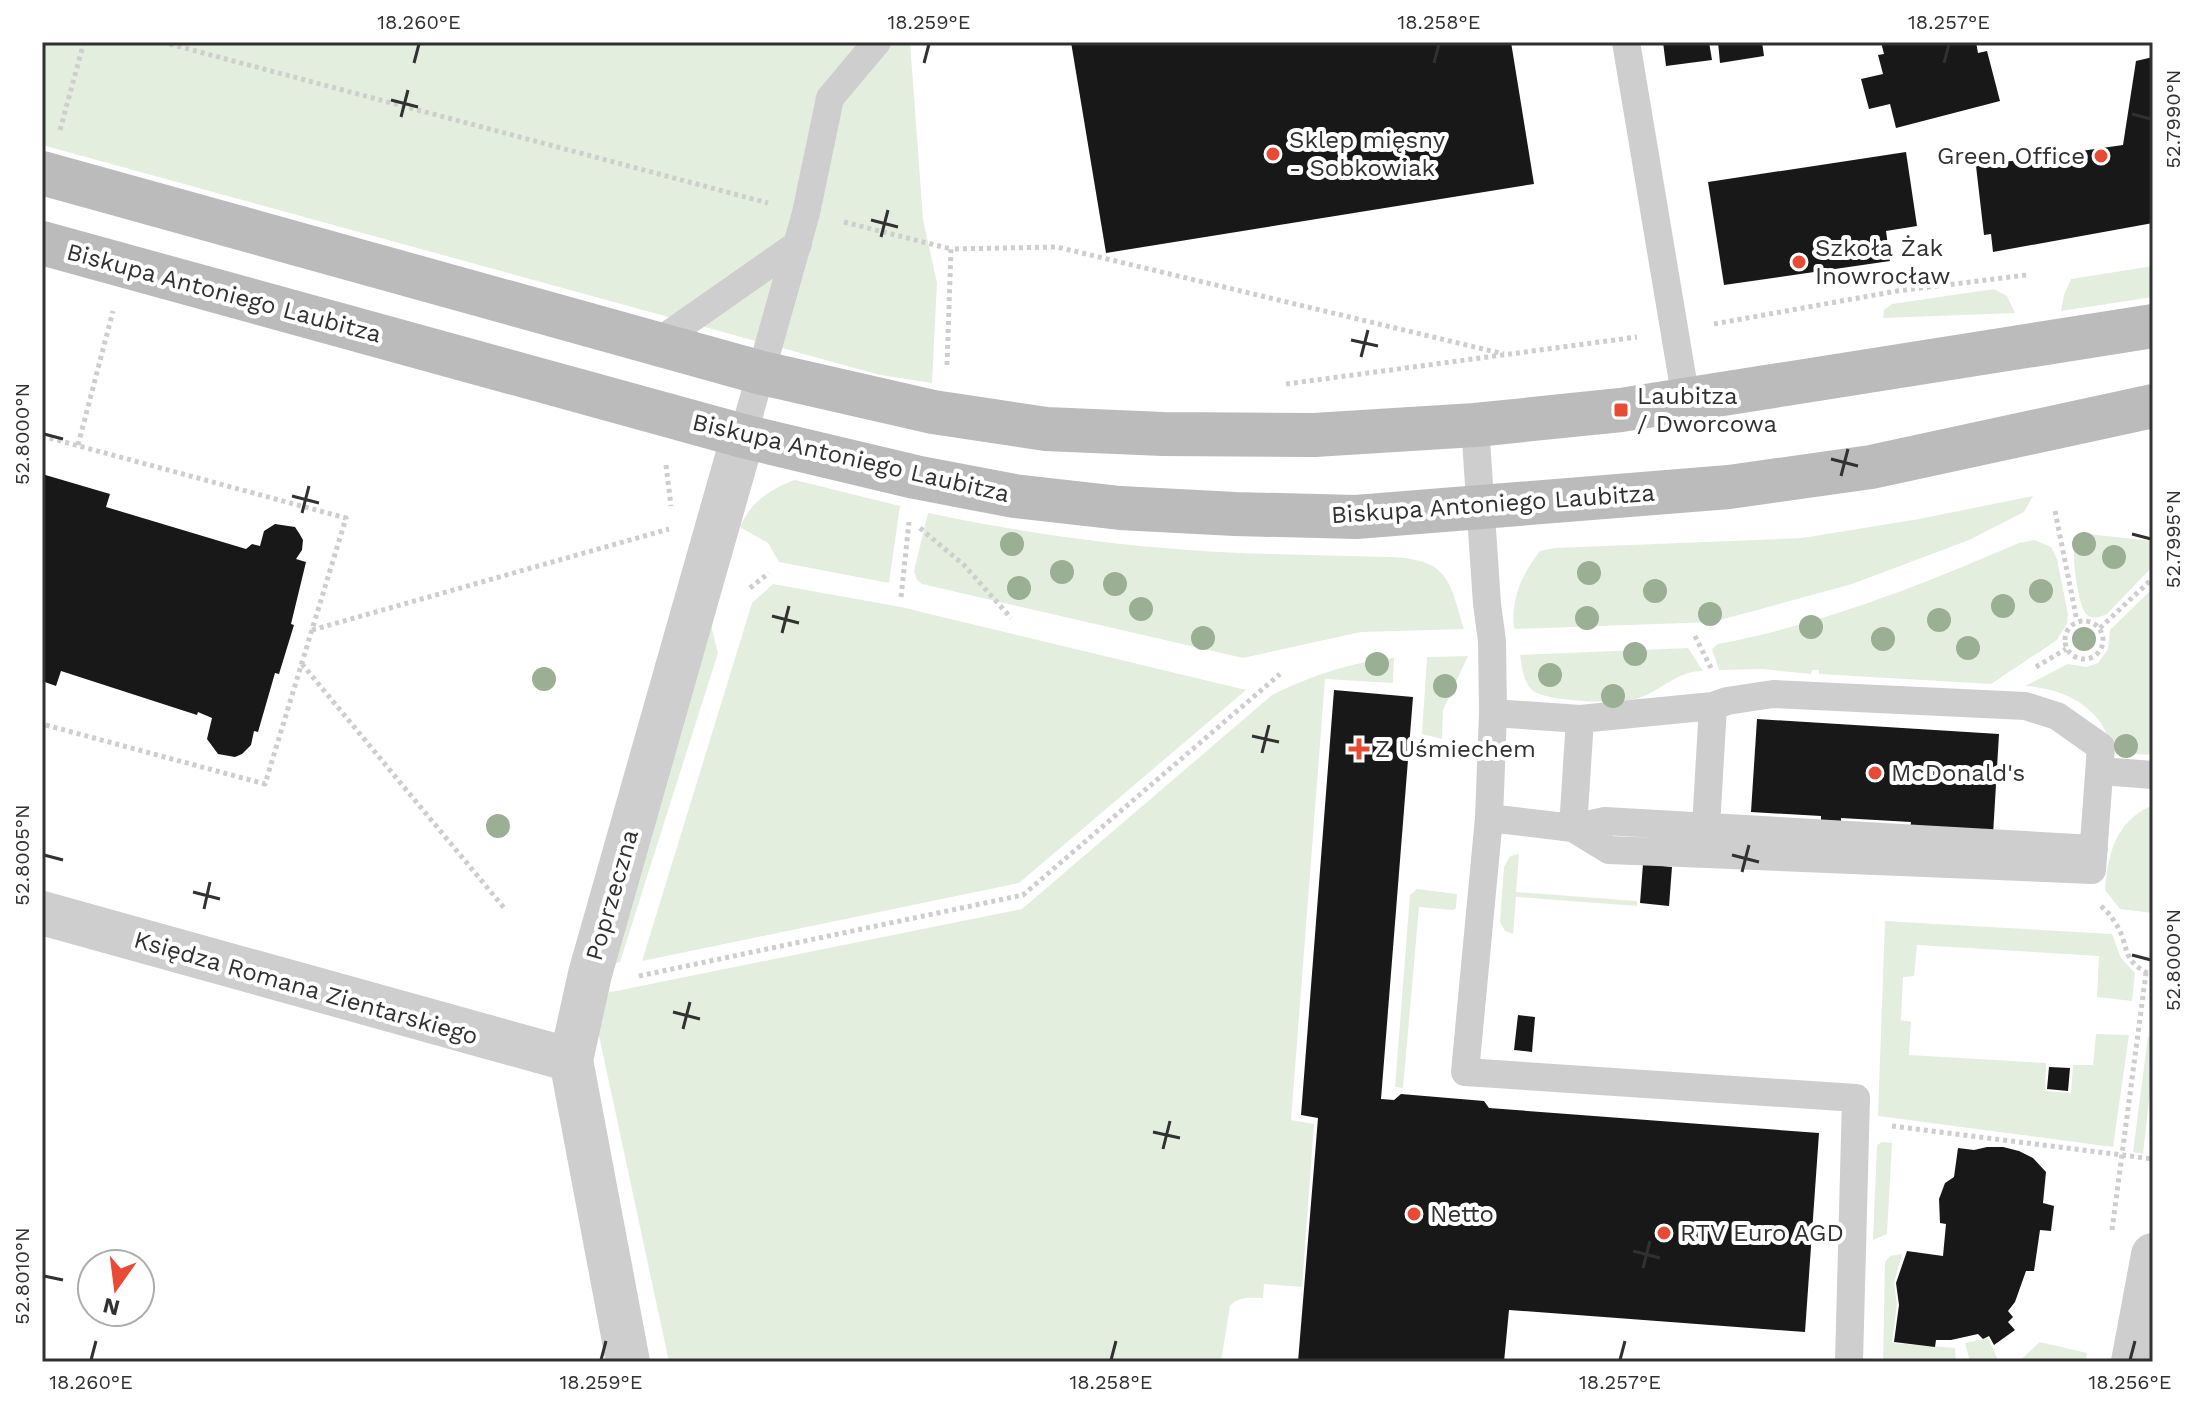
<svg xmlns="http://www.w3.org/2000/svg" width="2195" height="1404" viewBox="0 0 2195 1404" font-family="'Work Sans',sans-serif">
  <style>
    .green { fill: #e4eedf }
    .building { fill: #181818 }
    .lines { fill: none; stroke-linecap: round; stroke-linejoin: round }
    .path { stroke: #cecece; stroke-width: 5; stroke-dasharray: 4 4; stroke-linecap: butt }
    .lane { stroke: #cecece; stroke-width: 28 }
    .street { stroke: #cecece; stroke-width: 44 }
    .secondary { stroke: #bbb; stroke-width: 44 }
    .tree { fill: #9baf94 }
    .ticks { fill: none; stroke: #313131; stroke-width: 3 }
    .poi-dot { fill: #e94a33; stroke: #fff; stroke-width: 3 }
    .labels { text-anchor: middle; stroke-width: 8; stroke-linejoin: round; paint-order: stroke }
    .poi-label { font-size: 24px; fill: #313131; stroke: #fff; text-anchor: start }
    .street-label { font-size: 24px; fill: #313131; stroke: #fff }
    .neatline { fill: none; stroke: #313131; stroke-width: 3 }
    .ticks-label { font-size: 20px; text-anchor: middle; fill: #313131 }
  </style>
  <rect width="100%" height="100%" fill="#fff"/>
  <path class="green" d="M42 42H910L923 219 937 283 932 383 880 375 42 145Z
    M2153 266V297L2061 311 2064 295 2071 279Z
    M1994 289 2007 296 2015 313 1883 318 1884 310 1892 304Z
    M795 480 900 506 889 583 779 562 768 543 740 527C750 503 771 488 795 480Z
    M2033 496 2024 512 1969 540 1852 584 1713 622 1514 629C1511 599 1521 575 1540 551L1555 548 1802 538 1919 519Z
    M928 513C1014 531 1101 544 1189 550 1256 555 1324 555 1391 557 1449 560 1449 579 1464 629L1361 632 1243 658 922 584 917 580 914 571Z
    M2088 534 2153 541V566L2107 614C2099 618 2089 620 2084 611 2078 600 2070 551 2076 541Z
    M2034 540 2051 547 2057 559 2068 614 2067 623 2057 640 1991 684 1819 674V670H1812L1811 674 1762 669 1719 670 1712 649 1718 644C1824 624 1921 585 2019 543Z
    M773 584 901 607 1246 690 1019 883 642 961 752 603Z
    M2153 588V755C2141 754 2125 755 2116 747 2108 740 2105 728 2099 720 2080 697 2054 688 2025 686L2068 664 2086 667 2098 663 2108 649 2110 630Z
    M711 625 718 653 620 962 607 966Z
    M1688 648 1703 671C1678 670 1660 692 1636 699 1617 704 1546 702 1532 690 1523 681 1522 667 1520 655Z
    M1468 656 1443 710 1442 739 1422 734 1427 657Z
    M1394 658 1393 683 1325 679 1291 1120 1314 1124 1302 1287 1264 1284 1263 1298C1249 1298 1240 1296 1230 1306L1221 1362H669L595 1017 601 994 1022 909 1272 695C1314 675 1347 663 1394 658Z
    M2153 805V913L2120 909 2105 890C2108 854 2115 821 2153 805Z
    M1519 854 1516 892 1637 901V906L1516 897 1513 934 1505 931 1500 922 1504 867 1510 856Z
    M1417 889 1457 894 1456 908 1453 910 1419 907 1403 1088 1395 1087 1410 895Z
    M1885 921 2112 934 2121 958 2135 973 2132 1001 2097 997 2099 956 1917 945 1914 976 1903 977 1901 1020 1911 1022 1909 1055 2046 1063 2045 1091 2071 1093 2073 1065H2093L2096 1034 2129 1035 2113 1147 1878 1116Z
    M2148 1036 2153 1038V1066L2143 1154 2133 1152Z
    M1882 1142 1892 1143 1887 1234 1873 1240 1877 1145Z
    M1902 1254 1894 1283 1897 1304 1892 1343 1955 1348 1956 1362H1883L1885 1262 1890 1256Z
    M1988 1338 1999 1362H1970L1965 1343Z
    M2040 1342 2087 1353 2086 1362H2018Z"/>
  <path class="building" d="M1071 42H1511L1534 184 1106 253Z
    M1663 42H1709L1712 60 1666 66Z
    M1718 42H1762L1764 56 1720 63Z
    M1881 42H1976L1978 53 1987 51 2000 101 1896 128 1890 104 1869 109 1861 79 1883 74 1878 55 1884 54Z
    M2153 57V223L1993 252 1991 234 1984 235 1976 166 2123 145 2136 61Z
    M1906 152 1917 226 1886 231 1890 261 1724 285 1708 182Z
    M42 474 110 494 106 507 246 549 252 544 260 546 264 531 275 524 295 527 299 533 303 540 302 550 296 559 306 562 291 624 294 625 279 674 275 673 258 732 254 731 251 745 242 754 235 757 218 754 207 739 212 718 198 712 197 715 61 671 56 686 42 681Z
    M1334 690 1413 697 1381 1099 1394 1100 1401 1094 1484 1101 1489 1108 1819 1133 1805 1332 1509 1310 1504 1362H1298L1318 1118 1301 1115Z
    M1757 719 1999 734 1993 835 1910 830 1911 822 1841 818V826L1821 824V816L1751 812Z
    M1643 864 1672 867 1669 906 1640 903Z
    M1518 1015 1535 1017 1532 1052 1514 1050Z
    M2049 1067 2070 1068 2068 1091 2047 1089Z
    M1987 1147H2003L2019 1151 2033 1158 2046 1172 2043 1203 2054 1206 2051 1231 2040 1230 2034 1271H2026L2015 1302 2008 1311 2013 1317 2008 1322 2015 1330 1994 1345 1989 1336 1983 1339 1978 1334 1951 1340H1936L1935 1347 1894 1342 1899 1305 1896 1283 1907 1251 1943 1256 1946 1224 1940 1223 1939 1199 1945 1183 1954 1177 1958 1148 1974 1150Z"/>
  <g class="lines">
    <path class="path" d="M162 42 768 203
      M60 130 84 42
      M844 222 951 249
      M1714 324 1897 291 2027 275
      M947 365 951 249 1057 247 1504 354
      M1286 384 1637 337
      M42 436 346 518 265 784 42 724
      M78 445 113 311
      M666 465 671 506
      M2055 511 2077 621
      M920 528 965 566 1011 618
      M750 588 769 573
      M901 597 909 522
      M2065 640a19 19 0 1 1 38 0a19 19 0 1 1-38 0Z
      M2100 628 2153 578
      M312 630 669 529
      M1695 636 1711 668
      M302 664 505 909
      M2036 667 2066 649
      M2101 906C2106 911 2111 915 2114 921 2132 946 2117 959 2153 976
      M639 976 1023 895 1280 674
      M1892 1126 2153 1159
      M2112 1230 2146 973"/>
    <path class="lane" d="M1626 42 1686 400
      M655 344 798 244
      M1475 425 1487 604 1492 641 1493 713 1489 818 1465 1072 1856 1098 1849 1362
      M743 436 806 213 830 98 877 42
      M1493 713 1580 719 1713 706 1727 701 1773 694 2025 706 2057 716 2101 747 2092 870 1609 850 1573 828
      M2100 771 2153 775
      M1489 818 1573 828 1605 821 2094 849
      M1706 827 1713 706
      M1573 828 1580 719"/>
    <path class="street" d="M42 913 571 1060
      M628 1362 571 1060 590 974 743 436
      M2133 1362 2153 1255"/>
    <path class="secondary" d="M42 173 762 373 933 412 1046 429 1163 434 1314 435 1475 425 1621 410 2153 326
      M42 243 743 436 915 477 1014 496 1120 508 1235 514 1356 517 1729 487 1871 467 2153 406"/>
  </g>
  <g class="tree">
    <circle cx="1012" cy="544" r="12"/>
    <circle cx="2084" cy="544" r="12"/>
    <circle cx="2114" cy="557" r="12"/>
    <circle cx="1062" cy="572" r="12"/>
    <circle cx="1589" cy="573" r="12"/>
    <circle cx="1115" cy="584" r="12"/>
    <circle cx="1019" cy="588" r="12"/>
    <circle cx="1655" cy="591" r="12"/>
    <circle cx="2041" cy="591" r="12"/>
    <circle cx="2003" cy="606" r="12"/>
    <circle cx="1141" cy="609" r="12"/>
    <circle cx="1710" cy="614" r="12"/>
    <circle cx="1587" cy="618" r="12"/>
    <circle cx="1939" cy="620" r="12"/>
    <circle cx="1811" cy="627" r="12"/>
    <circle cx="1203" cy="638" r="12"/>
    <circle cx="1883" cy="639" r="12"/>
    <circle cx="2084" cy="639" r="12"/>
    <circle cx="1968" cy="648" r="12"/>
    <circle cx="1635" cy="654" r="12"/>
    <circle cx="1377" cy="664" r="12"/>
    <circle cx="1550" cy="675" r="12"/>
    <circle cx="544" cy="679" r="12"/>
    <circle cx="1445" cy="686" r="12"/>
    <circle cx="1613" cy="696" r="12"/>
    <circle cx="2126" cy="746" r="12"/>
    <circle cx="498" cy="826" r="12"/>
  </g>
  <path class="ticks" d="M414 63 419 44M924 63 929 44M1434 63 1439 44M1944 63 1949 44M391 100 418 107M2132 114 2151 119M401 117 408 90M871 220 898 227M881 237 888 210M1351 340 1378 346M1361 357 1368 330M44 434 63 439M1831 459 1858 466M1841 476 1848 449M292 496 319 503M302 513 309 486M2132 534 2151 539M772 616 799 623M782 633 789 606M1252 736 1279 742M1262 753 1269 725M44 855 63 860M1732 855 1759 862M1742 872 1749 845M193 892 220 899M204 909 210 882M2132 955 2151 960M673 1012 700 1019M683 1029 690 1002M1153 1132 1180 1138M1163 1149 1170 1121M1633 1251 1660 1258M1643 1268 1650 1241M44 1276 63 1280M91 1360 96 1341M601 1360 606 1341M1111 1360 1116 1341M1620 1360 1625 1341M2130 1360 2135 1341"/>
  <g class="poi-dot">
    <circle cx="1273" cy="154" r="8"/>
    <circle cx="2101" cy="156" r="8"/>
    <circle cx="1799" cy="262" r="8"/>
    <rect x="1613" y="402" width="16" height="16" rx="4"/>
    <path d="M1355 737h8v8h8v8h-8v8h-8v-8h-8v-8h8z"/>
    <circle cx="1875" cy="773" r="8"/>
    <circle cx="1414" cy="1214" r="8"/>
    <circle cx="1664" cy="1233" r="8"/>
  </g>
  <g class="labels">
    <g class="poi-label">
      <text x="1289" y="148">Sklep mięsny<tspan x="1289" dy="28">- Sobkowiak</tspan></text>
      <text x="2085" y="164" text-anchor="end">Green Office</text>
      <text x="1815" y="256">Szkoła Żak<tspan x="1815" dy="28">Inowrocław</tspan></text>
      <text x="1637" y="404">Laubitza<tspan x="1637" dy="28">/ Dworcowa</tspan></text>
      <text x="1375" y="757">Z Uśmiechem</text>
      <text x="1891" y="781">McDonald's</text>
      <text x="1430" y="1222">Netto</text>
      <text x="1680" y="1241">RTV Euro AGD</text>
    </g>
    <g class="street-label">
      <text transform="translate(224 293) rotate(15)" y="8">Biskupa Antoniego Laubitza</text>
      <text transform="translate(851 458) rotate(13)" y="8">Biskupa Antoniego Laubitza</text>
      <text transform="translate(1493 504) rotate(-4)" y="8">Biskupa Antoniego Laubitza</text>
      <text transform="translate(612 895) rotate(-74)" y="8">Poprzeczna</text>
      <text transform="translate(306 988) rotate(16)" y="8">Księdza Romana Zientarskiego</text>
    </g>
  </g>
  <rect width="2195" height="1404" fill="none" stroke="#ffffff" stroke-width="88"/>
  <g transform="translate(116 1288) rotate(194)"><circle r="38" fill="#ffffff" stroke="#adadad" stroke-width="2"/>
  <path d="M0-6L14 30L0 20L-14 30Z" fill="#e94a33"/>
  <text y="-12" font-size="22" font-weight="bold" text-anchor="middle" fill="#313131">N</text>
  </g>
  <rect x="44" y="44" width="2107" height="1316" class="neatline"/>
  <g class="ticks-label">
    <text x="419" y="29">18.260°E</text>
    <text x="929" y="29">18.259°E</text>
    <text x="1439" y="29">18.258°E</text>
    <text x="1949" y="29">18.257°E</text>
    <text transform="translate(2173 119) rotate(-90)" y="7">52.7990°N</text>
    <text transform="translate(22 434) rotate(-90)" y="7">52.8000°N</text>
    <text transform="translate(2173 539) rotate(-90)" y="7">52.7995°N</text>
    <text transform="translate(22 855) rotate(-90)" y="7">52.8005°N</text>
    <text transform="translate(2173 960) rotate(-90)" y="7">52.8000°N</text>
    <text transform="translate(22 1276) rotate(-90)" y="7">52.8010°N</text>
    <text x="91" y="1389">18.260°E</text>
    <text x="601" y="1389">18.259°E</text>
    <text x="1111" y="1389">18.258°E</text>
    <text x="1620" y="1389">18.257°E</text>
    <text x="2130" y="1389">18.256°E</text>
  </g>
</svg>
